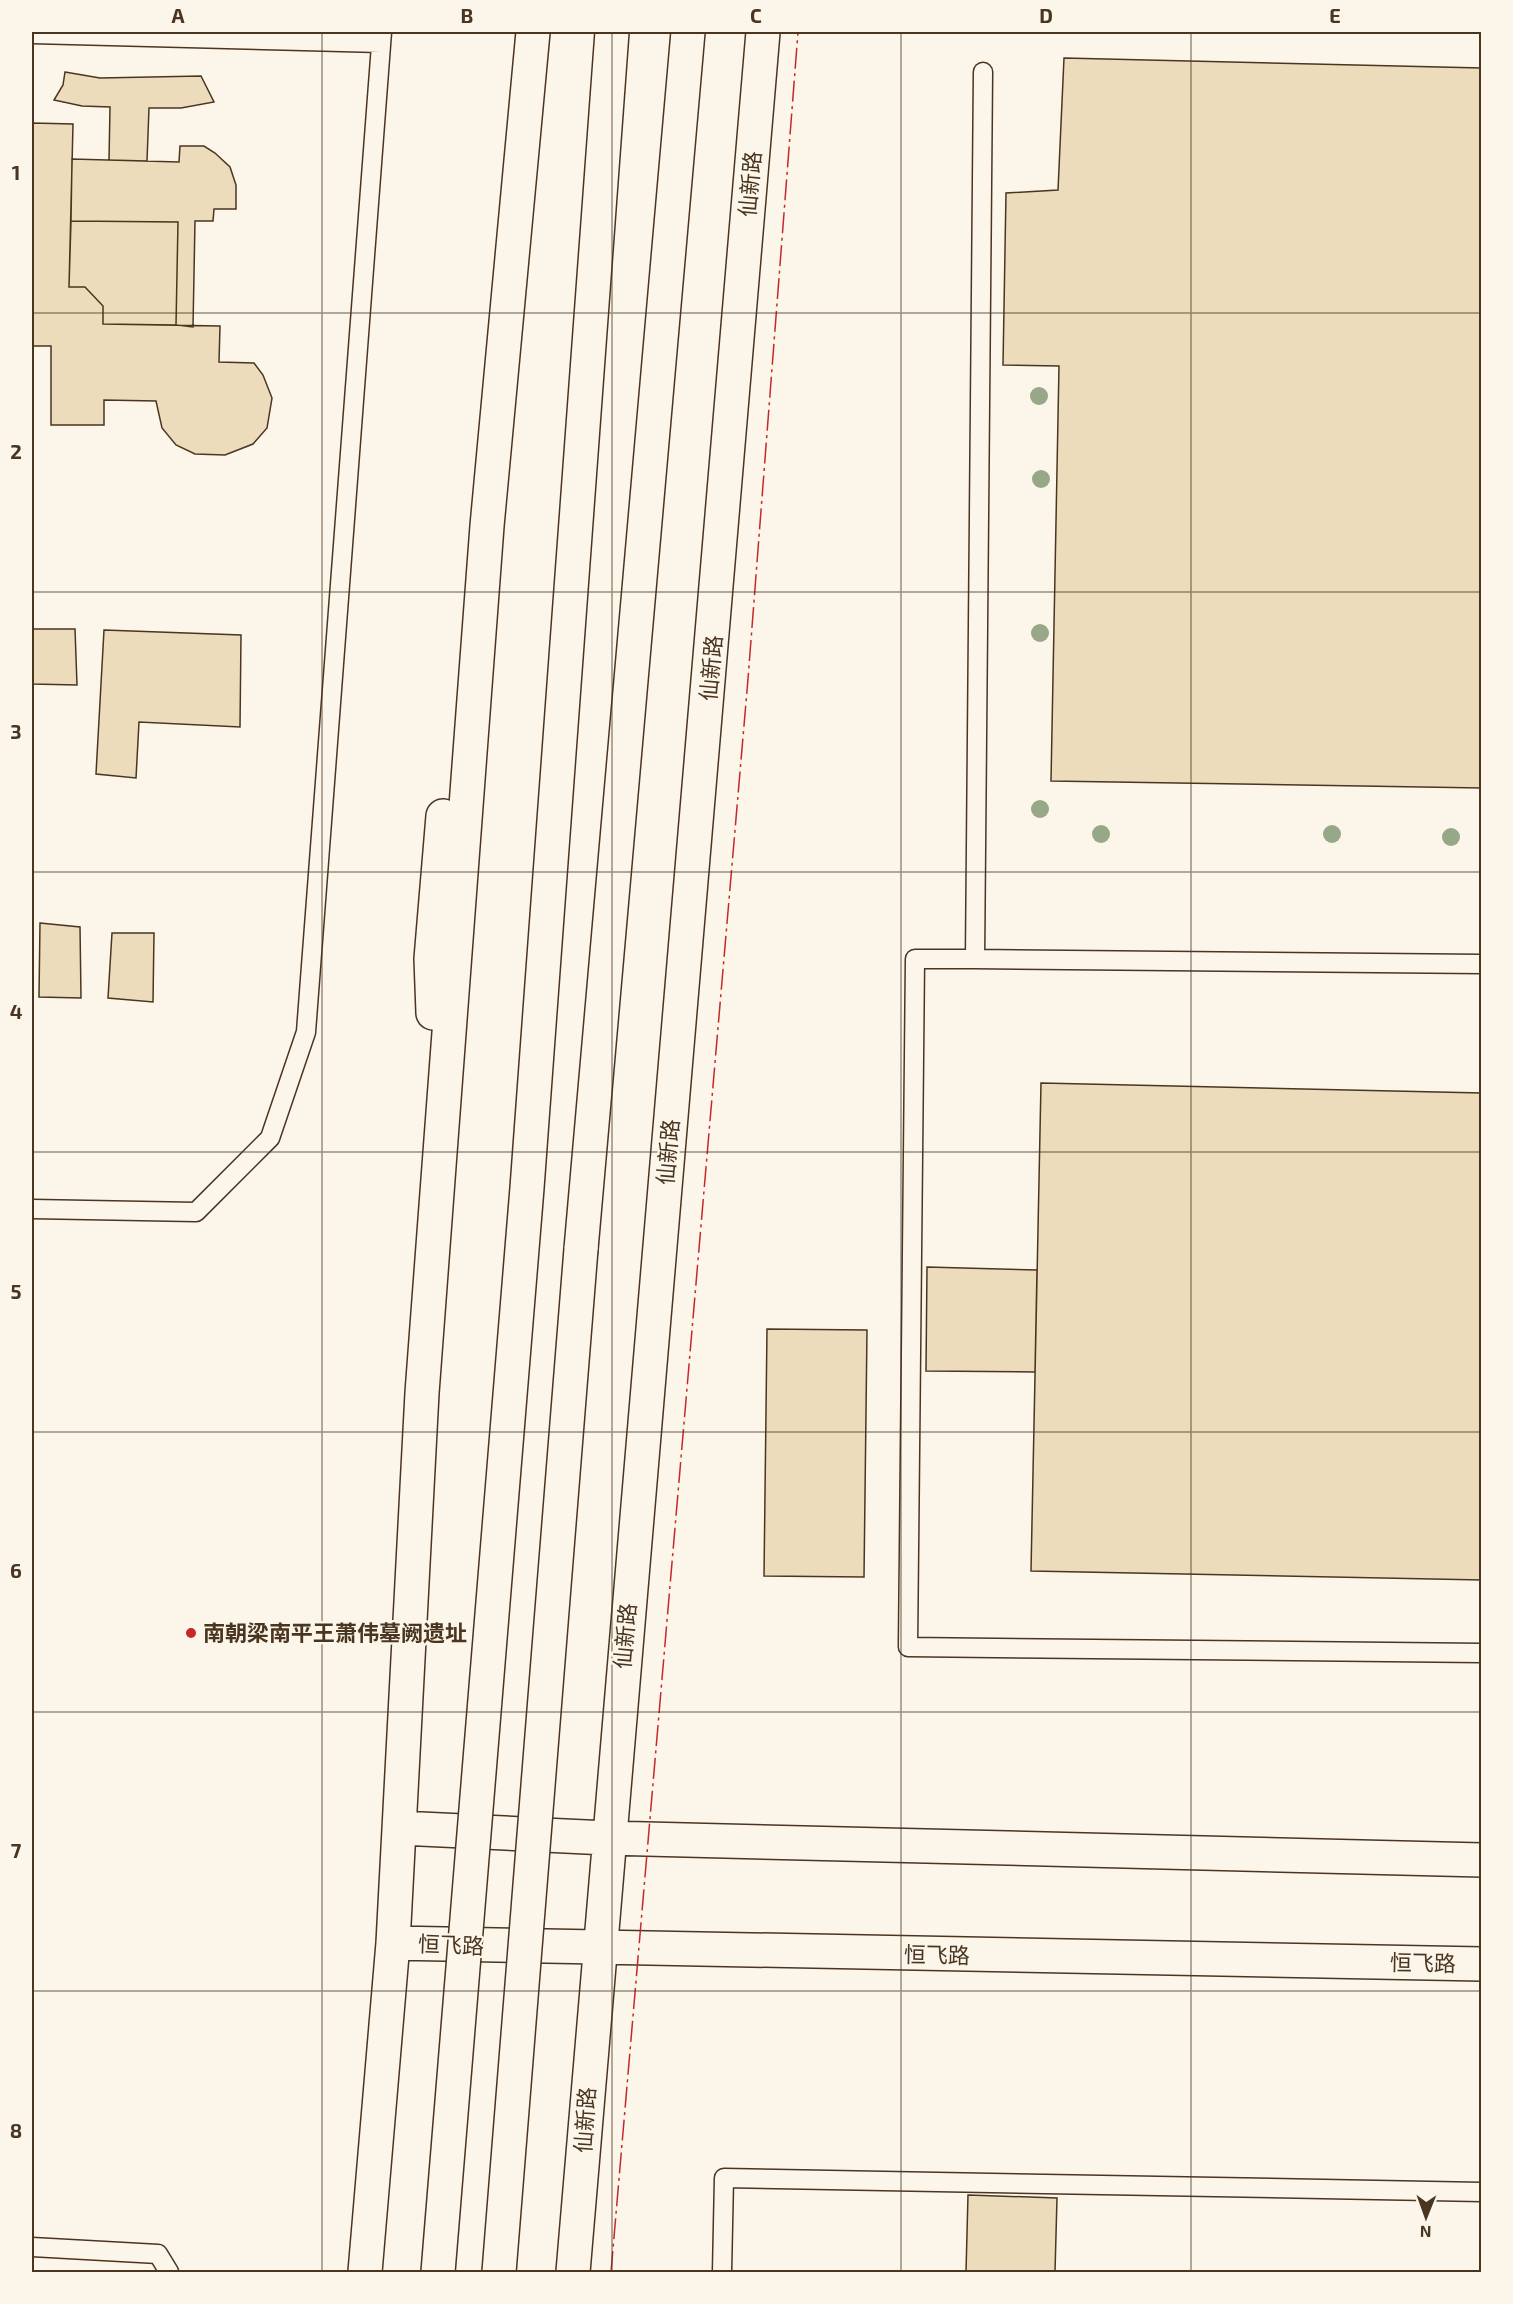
<svg xmlns="http://www.w3.org/2000/svg" width="1513" height="2304" viewBox="0 0 1513 2304" font-family="'Exo 2','Noto Sans SC',sans-serif">
  <style>
    .building { fill: #ecdcbc; stroke: #4a3520; stroke-width: 1.5 }
    .lines { fill: none; stroke-linecap: round; stroke-linejoin: round }
    .lane-casing { stroke: #4a3520; stroke-width: 21 }
    .secondary-casing { stroke: #4a3520; stroke-width: 36 }
    .primary-casing { stroke: #4a3520; stroke-width: 36 }
    .lane { stroke: #fbf6e9; stroke-width: 18 }
    .secondary { stroke: #fbf6e9; stroke-width: 33 }
    .primary { stroke: #fbf6e9; stroke-width: 33 }
    .primary-bridge-casing { stroke: #4a3520; stroke-width: 36; stroke-linecap: butt }
    .primary-bridge { stroke: #fbf6e9; stroke-width: 33 }
    .power { stroke: #c62828; stroke-width: 1.5; stroke-dasharray: 21 4.5 3 4.5; stroke-linecap: butt }
    .tree { fill: #96a887 }
    .grid { fill: none; stroke: #4a3520; stroke-width: 1.5; stroke-opacity: 0.55 }
    .poi-dot { fill: #c62828; stroke: #fbf6e9; stroke-width: 2 }
    .labels { text-anchor: middle; stroke-width: 4.5; stroke-linejoin: round; paint-order: stroke }
    .street-label { font-size: 22px; fill: #4a3520; stroke: #fbf6e9 }
    .poi-label { font-size: 22px; font-weight: bold; fill: #4a3520; stroke: #fbf6e9; text-anchor: start }
    .neatline { fill: none; stroke: #4a3520; stroke-width: 2 }
    .grid-label { font-size: 20px; text-anchor: middle; font-weight: bold; fill: #4a3520 }
  </style>
  <rect width="100%" height="100%" fill="#fbf6e9"/>
  <path class="building" d="M1064 58 1482 68V788L1051 781 1059 366 1003 365 1006 193 1058 190Z
    M65 72 100 78 201 76 214 102 181 108H149L147 161 109 160 110 107 82 106 54 100 63 85Z
    M32 123 73 124 69 287H85L103 306V324L220 326 219 362 254 363 263 375 272 398 267 428 253 444 225 455 195 454 176 445 162 428 156 401 104 400V425H51V346H32Z
    M180 146H204L215 153 230 167 236 185V209H214L213 221H195L193 327 176 325 178 222 71 221 72 159 179 162Z
    M71 221 178 222 176 325 103 324V306L85 287H69Z
    M32 629H75L77 685 32 684Z
    M104 630 241 635 240 727 139 722 136 778 96 774Z
    M40 923 80 927 81 998 39 997Z
    M112 933H154L153 1002 108 998Z
    M1041 1083 1482 1093V1580L1031 1571Z
    M927 1267 1037 1270 1035 1372 926 1371Z
    M767 1329 867 1330 864 1577 764 1576Z
    M968 2195 1057 2198 1055 2272H966Z"/>
  <g class="lines">
    <defs>
      <path id="lane" d="M32 34 381 43
        M983 72 975 959 1482 964
        M975 959H915L908 1647 1482 1653
        M32 1209 196 1212 270 1138 306 1032 382 32
        M32 2247 158 2254 169 2272
        M722 2272 724 2178 1482 2192"/>
      <path id="secondary" d="M433 1013 431 959 443 816
        M400 1828 607 1838 1482 1860
        M393 1943 1482 1964
        M365 2272 393 1943 422 1393 487 526 533 32
        M573 2272C631 1525 702 779 763 32"/>
      <path id="primary" d="M581 1249 688 32"/>
    </defs>
    <use href="#lane" class="lane-casing"/>
    <use href="#secondary" class="secondary-casing"/>
    <use href="#primary" class="primary-casing"/>
    <use href="#lane" class="lane"/>
    <use href="#secondary" class="secondary"/>
    <use href="#primary" class="primary"/>
    <defs>
      <path id="primary-bridge" d="M438 2272 527 1188 612 32
        M499 2272 581 1249"/>
    </defs>
    <use href="#primary-bridge" class="primary-bridge-casing"/>
    <use href="#primary-bridge" class="primary-bridge"/>
    <path class="power" d="M611 2272 748 679 798 32"/>
  </g>
  <g class="tree">
    <circle cx="1039" cy="396" r="9"/>
    <circle cx="1041" cy="479" r="9"/>
    <circle cx="1040" cy="633" r="9"/>
    <circle cx="1040" cy="809" r="9"/>
    <circle cx="1101" cy="834" r="9"/>
    <circle cx="1332" cy="834" r="9"/>
    <circle cx="1451" cy="837" r="9"/>
  </g>
  <path class="grid" d="M322 32V2272M612 32V2272M901 32V2272M1191 32V2272M32 313H1482M32 592H1482M32 872H1482M32 1152H1482M32 1432H1482M32 1712H1482M32 1991H1482"/>
  <circle class="poi-dot" cx="191" cy="1633" r="6"/>
  <g class="labels">
    <g class="street-label">
      <text transform="translate(750 184) rotate(-85)" y="8">仙新路</text>
      <text transform="translate(711 668) rotate(-85)" y="8">仙新路</text>
      <text transform="translate(668 1152) rotate(-85)" y="8">仙新路</text>
      <text transform="translate(625 1636) rotate(-85)" y="8">仙新路</text>
      <text transform="translate(451 1945) rotate(2)" y="8">恒飞路</text>
      <text transform="translate(937 1955) rotate(1)" y="8">恒飞路</text>
      <text transform="translate(1423 1963) rotate(1)" y="8">恒飞路</text>
      <text transform="translate(585 2120) rotate(-86)" y="8">仙新路</text>
    </g>
    <g class="poi-label">
      <text x="203" y="1641">南朝梁南平王萧伟墓阙遗址</text>
    </g>
  </g>
  <rect width="1513" height="2304" fill="none" stroke="#fbf6e9" stroke-width="66"/>
  <g transform="translate(1426 2217) rotate(181)" stroke="#fbf6e9" stroke-width="4.5" paint-order="stroke">
  <path d="M0-4.5L10 22L0 15L-10 22Z" fill="#4a3520"/>
  <text y="-9" font-size="16" font-weight="bold" text-anchor="middle" fill="#4a3520">N</text>
  </g>
  <rect x="33" y="33" width="1447" height="2238" class="neatline"/>
  <g class="grid-label">
    <text x="178" y="23">A</text>
    <text x="467" y="23">B</text>
    <text x="756" y="23">C</text>
    <text x="1046" y="23">D</text>
    <text x="1335" y="23">E</text>
    <text x="16" y="180">1</text>
    <text x="16" y="459">2</text>
    <text x="16" y="739">3</text>
    <text x="16" y="1019">4</text>
    <text x="16" y="1299">5</text>
    <text x="16" y="1578">6</text>
    <text x="16" y="1858">7</text>
    <text x="16" y="2138">8</text>
  </g>
</svg>
